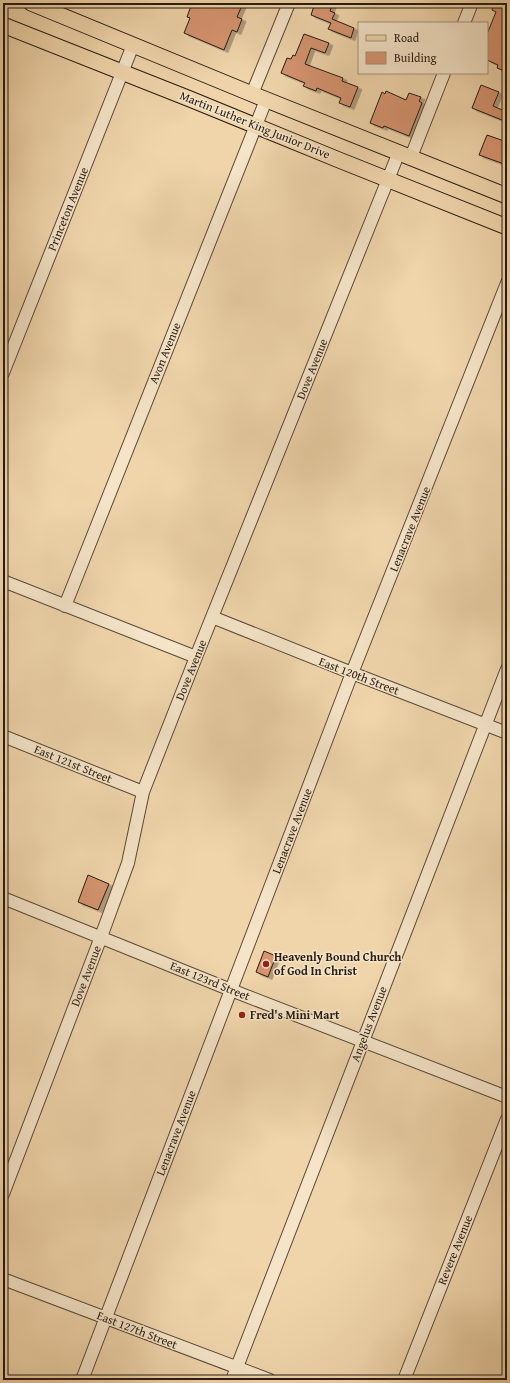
<svg xmlns="http://www.w3.org/2000/svg" width="510" height="1383" viewBox="0 0 510 1383" font-family="'Gentium Book Plus',serif">
  <style>
    .building { fill: #d69471; stroke: #271b11; filter: url(#shadow) }
    .lines { fill: none; stroke-linecap: round; stroke-linejoin: round }
    .minor-casing { stroke: #594a38; stroke-width: 14 }
    .major-casing { stroke: #271b11; stroke-width: 17 }
    .minor { stroke: #f5e4c8; stroke-width: 12 }
    .major { stroke: #f0d5ab; stroke-width: 15 }
    .poi-dot { fill: #8f2418; stroke: #f5e4c8; stroke-width: 1.5 }
    .labels { text-anchor: middle; stroke-width: 3; stroke-linejoin: round; paint-order: stroke }
    .street-label { font-size: 12px; fill: #271b11; stroke: #f5e4c8 }
    .poi-label { font-size: 12px; font-weight: bold; fill: #271b11; stroke: #f5e4c8; text-anchor: start }
  </style>
  <defs>
    <filter id="shadow"><feDropShadow dx="4" dy="2.5" stdDeviation="0" flood-color="#0004"/></filter>
  </defs>
  <rect width="100%" height="100%" fill="#f0d5ab"/>
  <filter id="stains"><feTurbulence type="fractalNoise" baseFrequency=".005" numOctaves="4"/><feColorMatrix values="0 0 0 0 .2 0 0 0 0 .09 0 0 0 0 .02 0 0 0 .5 -.17"/></filter>
  <radialGradient id="worn" r=".72"><stop offset=".6" stop-color="#630" stop-opacity="0"/><stop offset="1" stop-color="#630" stop-opacity=".3"/></radialGradient>
  <path class="building" d="M192 3H243L237 17 242 19 237 32 232 30 224 50 184 33 190 18 187 17Z
    M315 3H333L330 11 335 13 332 19 354 28 351 38 328 29 331 23 311 15Z
    M494 3H507V72L497 68 498 65 487 60V34L496 12 492 10Z
    M304 34 329 43 325 53 311 48 305 64 343 78 342 81 358 87 350 107 339 103 341 98 317 88 316 91 303 86 305 83 281 73 287 58 291 59 293 55 295 56Z
    M481 85 499 92 493 106 507 112V122L472 108Z
    M386 91 406 100 409 93 421 97 419 101 422 103 409 136 384 126 383 128 370 123 382 92 385 94Z
    M487 135 507 142V165L479 155Z
    M88 875 109 884 98 910 78 902Z
    M264 951 276 956 268 977 256 972Z"/>
  <g class="lines">
    <defs>
      <path id="minor" d="M464 23 472 3
        M252 94 289 3
        M411 157 444 73
        M3 373 133 45
        M3 581 196 657
        M65 606 266 100
        M212 617 352 673 507 733
        M3 736 143 792
        M3 898 231 990 507 1097
        M3 1194 101 937 128 863 143 792 196 657 399 152
        M3 1279 270 1380
        M82 1380 352 673 507 283
        M232 1380 507 669
        M404 1380 507 1119"/>
      <path id="major" d="M31 3 252 94 507 196
        M3 25 190 99 339 160 507 227"/>
    </defs>
    <use href="#minor" class="minor-casing"/>
    <use href="#major" class="major-casing"/>
    <use href="#minor" class="minor"/>
    <use href="#major" class="major"/>
  </g>
  <g class="poi-dot">
    <circle cx="266" cy="964" r="4"/>
    <circle cx="242" cy="1015" r="4"/>
  </g>
  <g class="labels">
    <g class="street-label">
      <text transform="translate(255 125) rotate(22)" y="4">Martin Luther King Junior Drive</text>
      <text transform="translate(68 209) rotate(-68)" y="4">Princeton Avenue</text>
      <text transform="translate(165 353) rotate(-68)" y="4">Avon Avenue</text>
      <text transform="translate(312 369) rotate(-68)" y="4">Dove Avenue</text>
      <text transform="translate(410 529) rotate(-68)" y="4">Lenacrave Avenue</text>
      <text transform="translate(191 670) rotate(-68)" y="4">Dove Avenue</text>
      <text transform="translate(359 676) rotate(21)" y="4">East 120th Street</text>
      <text transform="translate(73 764) rotate(22)" y="4">East 121st Street</text>
      <text transform="translate(292 831) rotate(-69)" y="4">Lenacrave Avenue</text>
      <text transform="translate(86 976) rotate(-69)" y="4">Dove Avenue</text>
      <text transform="translate(210 981) rotate(22)" y="4">East 123rd Street</text>
      <text transform="translate(369 1024) rotate(-69)" y="4">Angelus Avenue</text>
      <text transform="translate(176 1133) rotate(-69)" y="4">Lenacrave Avenue</text>
      <text transform="translate(455 1250) rotate(-68)" y="4">Revere Avenue</text>
      <text transform="translate(137 1330) rotate(21)" y="4">East 127th Street</text>
    </g>
    <g class="poi-label">
      <text x="274" y="961">Heavenly Bound Church<tspan x="274" dy="14">of God In Christ</tspan></text>
      <text x="250" y="1019">Fred's Mini Mart</text>
    </g>
  </g>
  <rect width="510" height="1383" fill="none" stroke="#f0d5ab" stroke-width="16"/>
  <rect x="4" y="4" width="502" height="1375" fill="none" stroke="#271b11" stroke-width="2"/>
  <rect x="8" y="8" width="494" height="1367" fill="none" stroke="#271b11"/>
  <rect x="358" y="22" width="130" height="52" fill="#f5e4c8" stroke="#a3947f"/>
  <rect x="366" y="35" width="20" height="6" fill="#f0d5ab" stroke="#a3947f"/>
  <text x="394" y="42" font-size="12" fill="#271b11">Road</text>
  <rect x="366" y="52" width="20" height="12" fill="#d69471" stroke="#a3947f"/>
  <text x="394" y="62" font-size="12" fill="#271b11">Building</text>
  <rect width="100%" height="100%" filter="url(#stains)"/>
  <rect width="100%" height="100%" fill="url(#worn)"/>
</svg>
